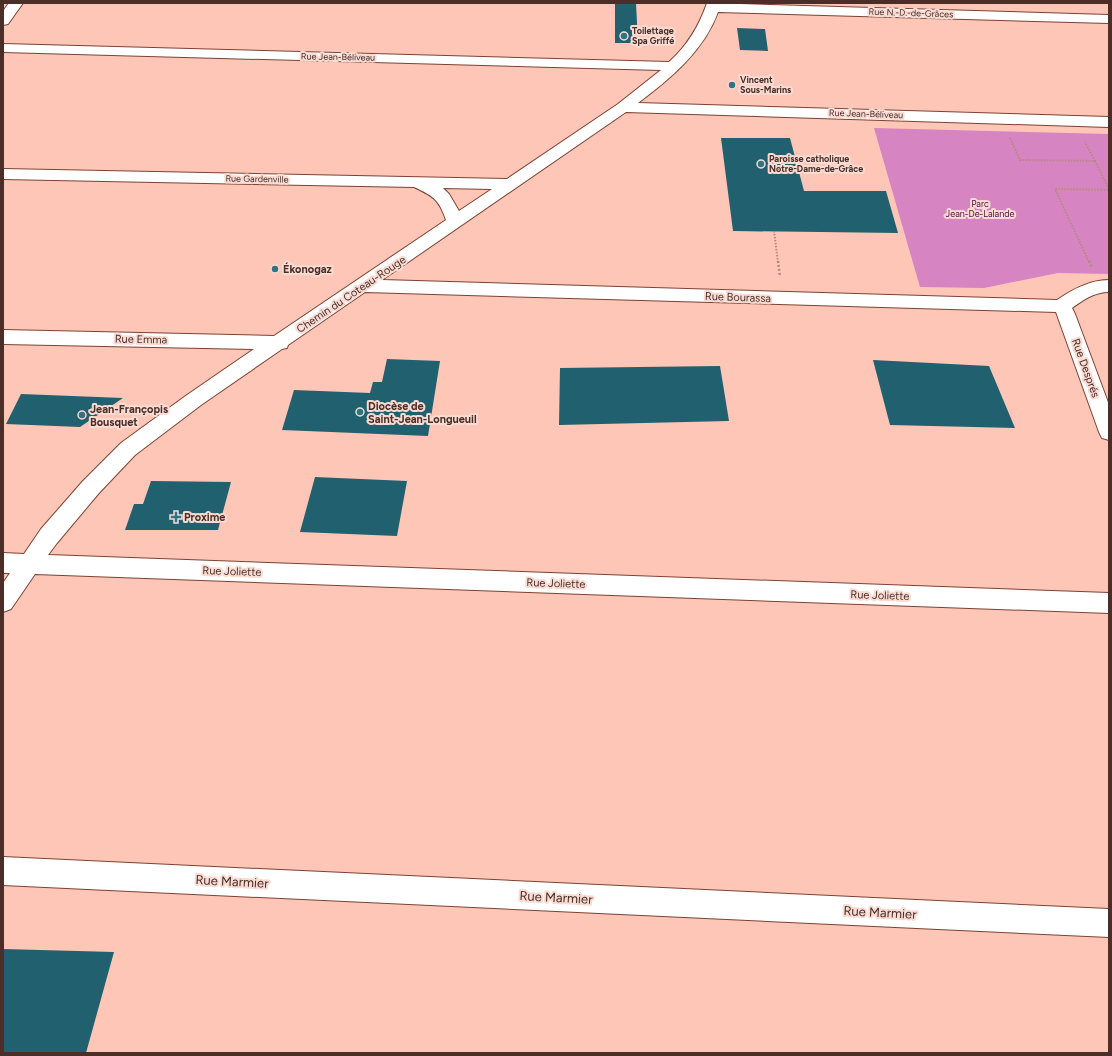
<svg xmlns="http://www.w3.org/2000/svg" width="1112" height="1056" viewBox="0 0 1112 1056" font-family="Figtree,sans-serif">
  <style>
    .green { fill: #d684c2 }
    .building { fill: #21606f }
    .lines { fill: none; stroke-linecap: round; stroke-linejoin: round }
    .minor-casing { stroke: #7d4232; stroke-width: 2 }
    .path-far1 { stroke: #b6897c; stroke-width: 2; stroke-dasharray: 1.5 1.5; stroke-linecap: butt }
    .path { stroke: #b6897c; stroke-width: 2.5; stroke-dasharray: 2 2; stroke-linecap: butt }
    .minor { fill: #fff; fill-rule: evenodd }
    .poi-dot { fill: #307484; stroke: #f8dbd3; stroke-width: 1.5 }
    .labels { text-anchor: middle; stroke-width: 4; stroke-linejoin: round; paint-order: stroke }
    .far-street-label { font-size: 9px; fill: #4a2e27; stroke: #f8dbd3 }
    .far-poi-label { font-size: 9px; font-weight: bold; fill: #4a2e27; stroke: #f8dbd3; text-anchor: start }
    .far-park-label { font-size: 9px; fill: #500b44; stroke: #f8dbd3 }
    .poi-label { font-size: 11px; font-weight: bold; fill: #4a2e27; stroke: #f8dbd3; text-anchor: start }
    .street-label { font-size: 11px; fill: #4a2e27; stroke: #f8dbd3 }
    .near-street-label { font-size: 13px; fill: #4a2e27; stroke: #f8dbd3 }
  </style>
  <rect width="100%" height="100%" fill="#fec6b6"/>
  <path class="green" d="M874 128 1109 134V274L1058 273 984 288 920 287Z"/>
  <path class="building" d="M615 3H636L638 43H615Z
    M737 28 765 29 768 51 740 50Z
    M721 138H790L804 191H886L898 233 733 231Z
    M387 359 440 361 428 436 282 430 294 390 370 393 373 382H382Z
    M873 360 989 366 1015 428 890 425Z
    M720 366 729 421 559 425 560 368Z
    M21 394 123 398 80 427 6 424Z
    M315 477 407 481 397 536 300 532Z
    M151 481 231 482 218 530H125L134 504H143Z
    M3 949 114 952 86 1053H3Z"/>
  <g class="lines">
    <defs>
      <path id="minor" d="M9 3H23L8 24 3 25V11Z
        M707 3 1109 15V23L718 12C704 51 670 79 638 103L1109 117V127L626 112 382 280 1057 300C1073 289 1090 280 1109 280V292C1094 292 1083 300 1072 308L1075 314 1109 405V440L1102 438 1099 432 1056 312 365 292 288 345 287 348 282 349 201 405 135 455 99 493 57 543 48 555 1109 593V613L35 574 11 609 3 612V583L10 573H3V553L24 554 41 529 83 481 121 443 187 395 254 349 3 344V330L274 336 446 220C439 199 433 196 414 187L3 179V169L507 179 618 104 661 70 3 52V44L669 62C688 45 699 26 707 3ZM443 188 492 189 459 211 449 194Z
        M3 857 1109 909V937L3 885Z"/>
    </defs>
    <use href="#minor" class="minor-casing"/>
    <path class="path-far1" d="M1010 138 1020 160 1095 161 1085 142
      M1095 161 1109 189
      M774 231 778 262
      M1089 262 1055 189 1109 190"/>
    <path class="path" d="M778 261 780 277
      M1089 261 1092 268"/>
    <use href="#minor" class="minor"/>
  </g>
  <g class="poi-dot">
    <circle cx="624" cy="36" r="4"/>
    <circle cx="732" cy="85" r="4"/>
    <circle cx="761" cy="164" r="4"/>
    <circle cx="275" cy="269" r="4"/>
    <circle cx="360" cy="412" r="4"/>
    <circle cx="82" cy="415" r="4"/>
    <path d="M174 511h4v4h4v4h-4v4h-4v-4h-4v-4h4z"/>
  </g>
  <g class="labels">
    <g class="far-street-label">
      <text transform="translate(911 13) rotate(2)" y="3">Rue N.-D.-de-Grâces</text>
      <text transform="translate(338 57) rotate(1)" y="3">Rue Jean-Béliveau</text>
      <text transform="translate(866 114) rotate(2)" y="3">Rue Jean-Béliveau</text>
      <text transform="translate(257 179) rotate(1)" y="3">Rue Gardenville</text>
    </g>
    <g class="far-poi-label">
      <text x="632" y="34">Toilettage<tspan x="632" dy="10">Spa Griffé</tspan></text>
      <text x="740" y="83">Vincent<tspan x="740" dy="10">Sous-Marins</tspan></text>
      <text x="769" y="162">Paroisse catholique<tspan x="769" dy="10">Notre-Dame-de-Grâce</tspan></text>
    </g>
    <g class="far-park-label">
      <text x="980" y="207">Parc<tspan x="980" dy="10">Jean-De-Lalande</tspan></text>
    </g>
    <g class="poi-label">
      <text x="283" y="273">Ékonogaz</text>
      <text x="368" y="410">Diocèse de<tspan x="368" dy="13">Saint-Jean-Longueuil</tspan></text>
      <text x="90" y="413">Jean-Françopis<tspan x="90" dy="13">Bousquet</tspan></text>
      <text x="184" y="521">Proxime</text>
    </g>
    <g class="street-label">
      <text transform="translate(351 294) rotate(-34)" y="4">Chemin du Coteau-Rouge</text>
      <text transform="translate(738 297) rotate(2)" y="4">Rue Bourassa</text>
      <text transform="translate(141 339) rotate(1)" y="4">Rue Emma</text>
      <text transform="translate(1086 368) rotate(70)" y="4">Rue Després</text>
      <text transform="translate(232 571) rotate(2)" y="4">Rue Joliette</text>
      <text transform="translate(556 583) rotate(2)" y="4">Rue Joliette</text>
      <text transform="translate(880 595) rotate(2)" y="4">Rue Joliette</text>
    </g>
    <g class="near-street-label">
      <text transform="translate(232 881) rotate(3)" y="5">Rue Marmier</text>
      <text transform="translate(556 897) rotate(3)" y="5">Rue Marmier</text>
      <text transform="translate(880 912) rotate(3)" y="5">Rue Marmier</text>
    </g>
  </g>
  <rect width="1112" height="1056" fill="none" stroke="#4a2e27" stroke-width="8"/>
</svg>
